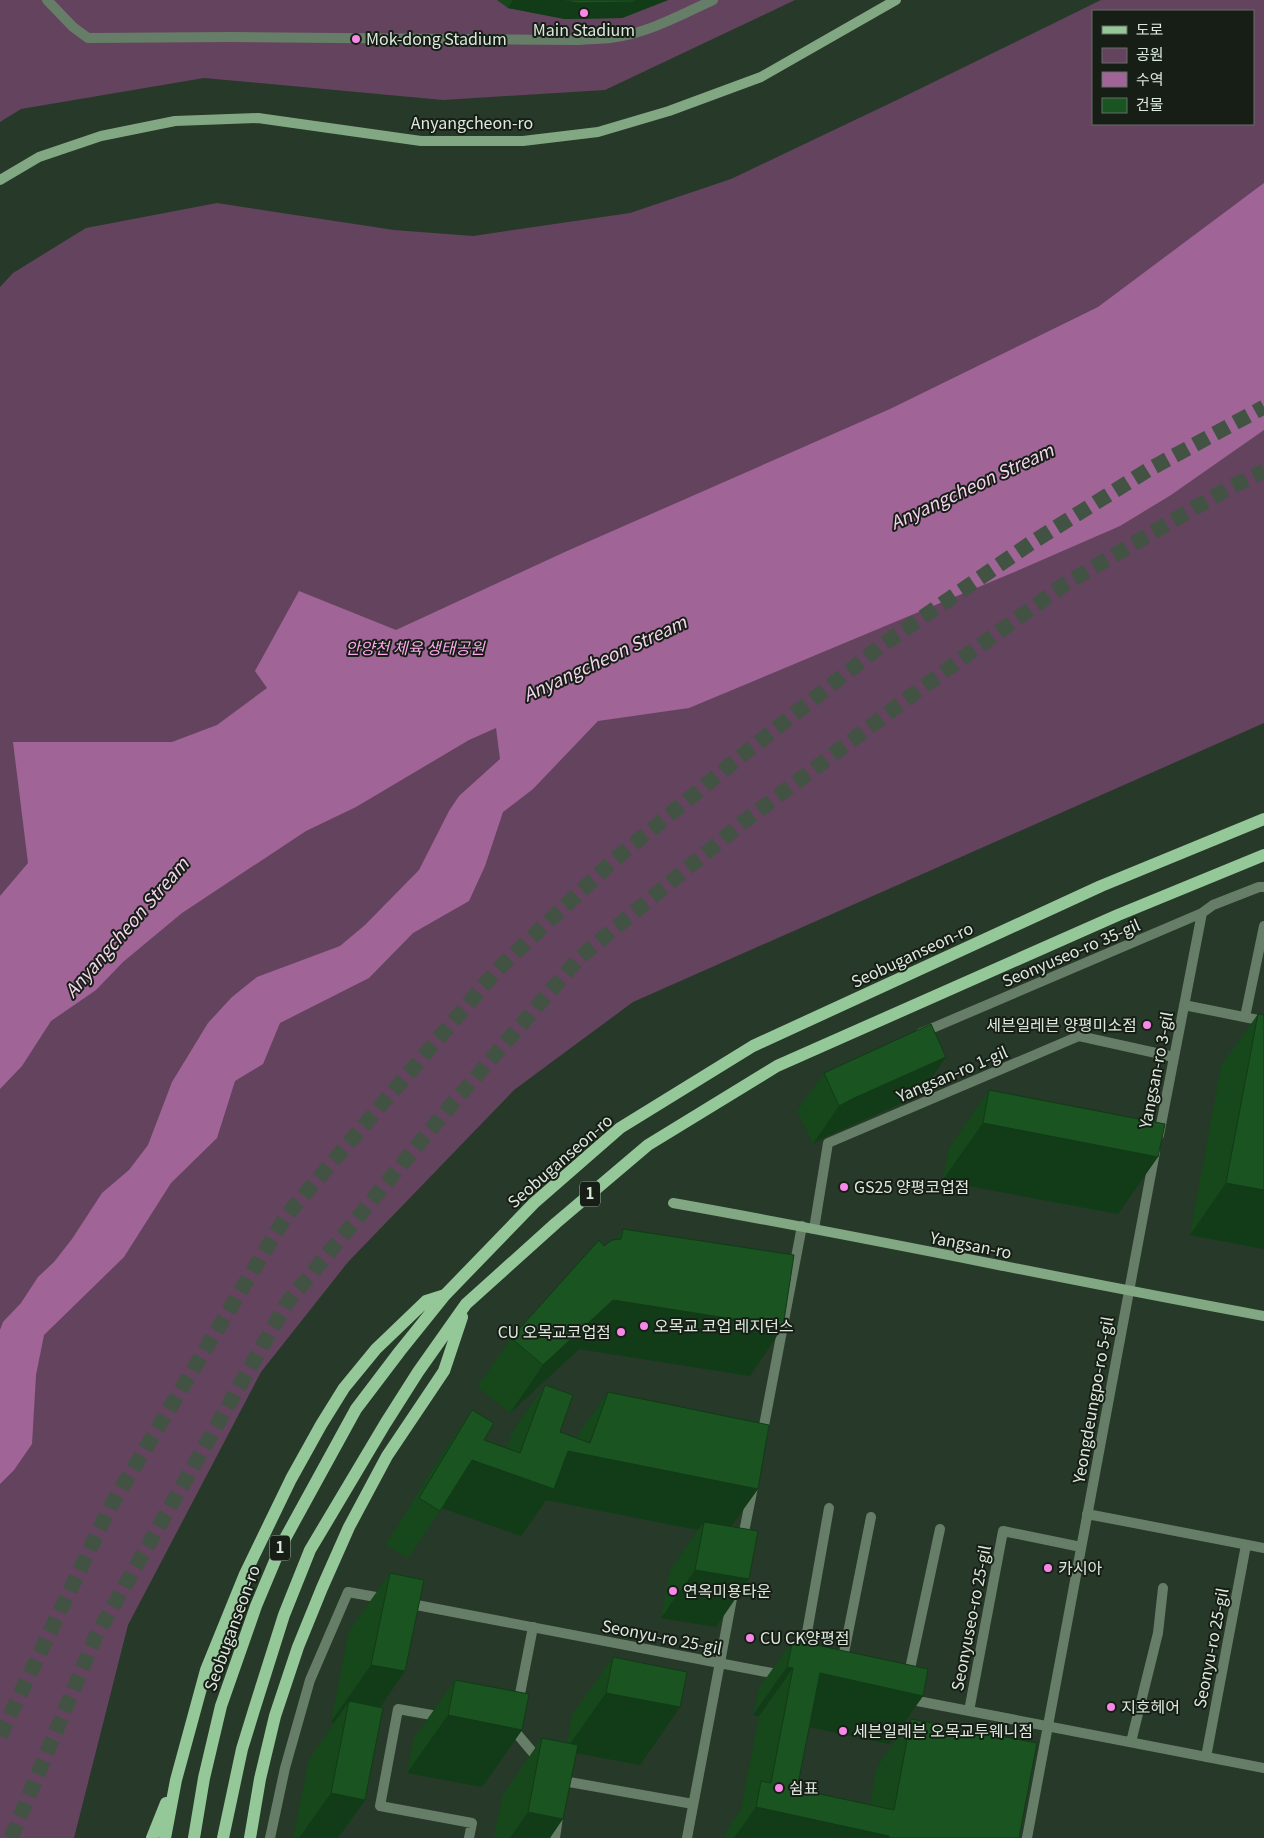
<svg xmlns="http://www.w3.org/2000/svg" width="1264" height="1838" viewBox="0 0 1264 1838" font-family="Georgia,'Noto Sans KR',serif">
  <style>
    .green { fill: #64435f; fill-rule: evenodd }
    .water { fill: #a06596 }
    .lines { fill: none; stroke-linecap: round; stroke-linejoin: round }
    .highway-tunnel { stroke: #425343; stroke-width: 15; stroke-dasharray: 15 8; stroke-linecap: butt }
    .lane { stroke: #667e67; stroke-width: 10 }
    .street { stroke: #667e67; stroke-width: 10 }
    .secondary { stroke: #81a882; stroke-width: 10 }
    .primary { stroke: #95c898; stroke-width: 12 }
    .wall { fill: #16481c }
    .shaded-wall { fill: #123b17 }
    .building { fill: #195421; stroke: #123b17 }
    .poi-dot { fill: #f987e8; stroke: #161e16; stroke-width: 2 }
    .labels { text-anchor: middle; stroke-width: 4; stroke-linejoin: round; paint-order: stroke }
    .shield { fill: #161e16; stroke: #a2aca2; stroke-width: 1 }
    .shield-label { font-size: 15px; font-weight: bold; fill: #dee9de }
    .poi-label { font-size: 16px; fill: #dee9de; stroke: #161e16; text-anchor: start }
    .street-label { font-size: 16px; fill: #dee9de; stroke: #161e16 }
    .park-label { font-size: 16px; font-style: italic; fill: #fba8ed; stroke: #161e16 }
    .water-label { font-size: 18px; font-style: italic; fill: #f5d3ee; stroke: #161e16 }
  </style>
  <rect width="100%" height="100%" fill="#273928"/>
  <path class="green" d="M0 0H795L605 90 443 100 204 78 21 109 0 122Z
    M1101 0H1264V723L633 1002 514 1090 348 1262 261 1372 128 1625 74 1838H0V287L13 273 86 228 217 203 394 230 473 236 630 213 731 179 899 99ZM1093 11H1253V124H1093Z"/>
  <path class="water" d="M1264 183V430L1171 495 1120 526 1019 570 689 708 598 721 533 789 503 812 485 866 469 901 413 933 369 978 280 1023 263 1064 235 1081 217 1138 171 1183 124 1257 44 1335 36 1375 32 1444 14 1470 0 1484V1330L3 1322 21 1303 38 1277 54 1262 72 1239 102 1193 129 1170 148 1145 172 1082 208 1023 232 997 257 977 340 946 365 925 419 870 449 811 459 796 500 759 496 728 469 740 356 807 306 831 182 913 123 962 96 990 51 1021 22 1066 0 1089V896L28 863 13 742H172L217 725 267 688 255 671 299 591 396 630 567 551 890 409 1098 307Z"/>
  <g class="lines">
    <path class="highway-tunnel" d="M0 1736 110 1507 286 1216 498 969 614 860 746 752 882 645 1031 543 1148 470 1264 407
      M11 1838 96 1636 287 1303 446 1111 580 957 742 823 920 689 1065 584 1227 489 1264 471"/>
    <path class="lane" d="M47 0 73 27 88 38 231 37 579 40C589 39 600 39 610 38 646 34 681 15 713 0
      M518 1704 533 1627
      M443 1717 398 1709 380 1806 472 1823 469 1838
      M513 1726V1729L540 1761
      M558 1780 693 1804
      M555 1838 558 1817"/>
    <path class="street" d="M1184 1005 1264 1021
      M1245 1017 1264 926
      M921 1033 1202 913 1213 905 1259 887H1264
      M1159 1135 1202 913
      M814 1229 828 1143 1079 1036 1174 1057
      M762 1436 802 1226
      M1087 1514 1264 1548
      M742 1542 753 1487
      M406 1603 782 1675
      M803 1655 829 1508
      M842 1663 871 1517
      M908 1678 940 1529
      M907 1699 1264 1768
      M969 1711 1003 1531 1081 1547
      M1131 1742 1158 1633 1163 1588
      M1206 1757 1246 1545
      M270 1838 285 1768 310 1680 348 1592 387 1599
      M687 1838 733 1593
      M1027 1838 1155 1152"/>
    <path class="secondary" d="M0 180 39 157 101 136 175 121 258 118 421 141H523L598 132 669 111 761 77 896 0
      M673 1203C871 1238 1067 1280 1264 1316"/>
    <path class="primary" d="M152 1838 166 1803
      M165 1838 176 1780 206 1670 245 1574 291 1479 321 1425 344 1388 376 1349 426 1301 445 1295
      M194 1838 204 1778 221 1706 256 1606 282 1544 356 1409 400 1351 445 1295 534 1203 620 1128 753 1046 1101 886 1264 819
      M223 1838 242 1749 254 1710 284 1615 310 1550 385 1424 418 1372 466 1304 556 1223 648 1145 777 1066 1118 915 1264 855
      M250 1838 260 1779 275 1716 298 1647 322 1588 349 1527 387 1456 444 1371 462 1317"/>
  </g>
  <path class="wall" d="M497 0H668L622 18 565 19 508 8Z
    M1258 1014 1264 1015V1249L1190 1235 1221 1066Z
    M824 1073 920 1095 825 1137 813 1144 797 1111Z
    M989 1090 1118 1214 942 1181 949 1148Z
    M623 1229 750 1376 579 1349 510 1413 477 1387 511 1338 604 1246 616 1239Z
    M545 1385 560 1432 576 1438 608 1392 758 1489 731 1526 716 1627 661 1618 670 1570 698 1530 546 1500 521 1536 442 1508 408 1558 386 1545 440 1457 472 1410 484 1440 507 1448 512 1432Z
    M390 1573 380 1707 338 1838H293L309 1759 334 1723 331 1722 349 1631Z
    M793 1640 923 1696 889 1744 809 1727 797 1789 870 1805 877 1767 911 1719 1019 1838H725L727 1829 741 1809 759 1716 753 1715 759 1688Z
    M613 1657 640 1765 576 1753 550 1838H494L502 1796 542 1738 567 1743 572 1715Z
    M455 1680 522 1730 482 1787 407 1773 414 1738Z"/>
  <path class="shaded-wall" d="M513 0H668L622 18 565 19 508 8Z
    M946 1057 920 1095 825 1137 813 1144 839 1106 852 1099Z
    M983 1123 1158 1157 1118 1214 942 1181Z
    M1226 1183 1264 1190V1249L1190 1235Z
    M613 1300 783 1327 750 1376 579 1349 510 1413 543 1365Z
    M568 1451 758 1489 725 1535 704 1522 698 1530 546 1500 521 1536 439 1507 472 1460Z
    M695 1570 749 1579 716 1627 661 1618Z
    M371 1665 405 1671 365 1729 349 1701 334 1723 331 1722Z
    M787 1667 793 1668 759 1716 753 1715Z
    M820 1673 923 1696 889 1744 786 1722Z
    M606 1693 680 1707 640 1765 565 1751Z
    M448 1715 522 1730 482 1787 407 1773Z
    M331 1793 365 1800 338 1838H299Z
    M756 1807 889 1836 888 1838H734Z
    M528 1812 563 1819 550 1838H510Z"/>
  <path class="building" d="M560 0H638L633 2 577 3Z
    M1258 1014 1264 1015V1190L1226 1183Z
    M931 1024 946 1057 852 1099 839 1106 824 1073Z
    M989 1090 1165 1124 1158 1157 983 1123Z
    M623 1229 794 1255 783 1327 613 1300 543 1365 511 1338 599 1240 604 1246 612 1240 621 1239Z
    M545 1385 573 1395 560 1432 590 1443 608 1392 769 1425 758 1489 568 1451 554 1489 472 1460 440 1511 419 1498 472 1410 494 1423 484 1440 520 1453Z
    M704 1522 758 1531 749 1579 695 1570Z
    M390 1573 424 1580 405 1671 371 1665Z
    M793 1640 928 1669 923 1696 820 1673 797 1789 894 1810 911 1719 1037 1743 1019 1838H889V1836L756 1807 761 1781 771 1783 793 1668 787 1667Z
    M613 1657 687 1672 680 1707 606 1693Z
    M455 1680 529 1694 522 1730 448 1715Z
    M349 1701 383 1708 365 1800 331 1793Z
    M542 1738 578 1745 563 1819 528 1812Z"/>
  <g class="poi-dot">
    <circle cx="584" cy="13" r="5"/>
    <circle cx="356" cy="39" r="5"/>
    <circle cx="1147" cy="1025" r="5"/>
    <circle cx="844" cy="1187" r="5"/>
    <circle cx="644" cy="1326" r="5"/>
    <circle cx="621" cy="1332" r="5"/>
    <circle cx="1048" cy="1568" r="5"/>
    <circle cx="673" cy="1591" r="5"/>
    <circle cx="750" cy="1638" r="5"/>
    <circle cx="1111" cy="1707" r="5"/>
    <circle cx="843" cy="1731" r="5"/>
    <circle cx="779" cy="1788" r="5"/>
  </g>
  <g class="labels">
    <g class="shield">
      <rect x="580" y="1181.5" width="20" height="25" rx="4"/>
      <rect x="270" y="1535.5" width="20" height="25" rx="4"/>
    </g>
    <g class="shield-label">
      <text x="590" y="1199">1</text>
      <text x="280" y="1553">1</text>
    </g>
    <g class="poi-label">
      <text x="584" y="36" text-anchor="middle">Main Stadium</text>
      <text x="366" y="45">Mok-dong Stadium</text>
      <text x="1137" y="1031" text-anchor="end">세븐일레븐 양평미소점</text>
      <text x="854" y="1193">GS25 양평코업점</text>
      <text x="654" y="1332">오목교 코업 레지던스</text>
      <text x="611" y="1338" text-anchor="end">CU 오목교코업점</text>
      <text x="1058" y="1574">카시아</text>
      <text x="683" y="1597">연옥미용타운</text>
      <text x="760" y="1644">CU CK양평점</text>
      <text x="1121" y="1713">지호헤어</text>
      <text x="853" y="1737">세븐일레븐 오목교투웨니점</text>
      <text x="789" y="1794">쉼표</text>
    </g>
    <g class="street-label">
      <text x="472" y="129">Anyangcheon-ro</text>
      <text transform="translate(1071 953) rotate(-23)" y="6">Seonyuseo-ro 35-gil</text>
      <text transform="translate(912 955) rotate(-25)" y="6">Seobuganseon-ro</text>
      <text transform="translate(1156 1070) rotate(-79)" y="6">Yangsan-ro 3-gil</text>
      <text transform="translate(952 1074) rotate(-23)" y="6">Yangsan-ro 1-gil</text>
      <text transform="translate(560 1161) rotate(-41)" y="6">Seobuganseon-ro</text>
      <text transform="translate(971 1245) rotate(11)" y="6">Yangsan-ro</text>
      <text transform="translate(1093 1400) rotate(-80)" y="6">Yeongdeungpo-ro 5-gil</text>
      <text transform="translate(971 1618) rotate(-79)" y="6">Seonyuseo-ro 25-gil</text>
      <text transform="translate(232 1628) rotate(-70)" y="6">Seobuganseon-ro</text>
      <text transform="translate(662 1637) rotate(11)" y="6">Seonyu-ro 25-gil</text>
      <text transform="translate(1211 1648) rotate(-79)" y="6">Seonyu-ro 25-gil</text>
    </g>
    <g class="park-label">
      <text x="415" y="654">안양천 체육 생태공원</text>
    </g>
    <g class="water-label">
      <text transform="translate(972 487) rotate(-25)" y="6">Anyangcheon Stream</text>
      <text transform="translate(605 659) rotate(-25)" y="6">Anyangcheon Stream</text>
      <text transform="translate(127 928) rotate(-49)" y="6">Anyangcheon Stream</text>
    </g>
  </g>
  <rect x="1092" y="10" width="162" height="115" fill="#161e16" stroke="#666f66"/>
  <rect x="1102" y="26" width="25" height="8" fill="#95c898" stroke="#666f66"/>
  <text x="1136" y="35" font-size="15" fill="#dee9de">도로</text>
  <rect x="1102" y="48" width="25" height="15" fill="#64435f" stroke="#666f66"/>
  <text x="1136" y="60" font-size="15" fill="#dee9de">공원</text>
  <rect x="1102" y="72" width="25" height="15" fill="#a06596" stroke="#666f66"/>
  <text x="1136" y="85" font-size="15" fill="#dee9de">수역</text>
  <rect x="1102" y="98" width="25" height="15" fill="#195421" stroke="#666f66"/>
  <text x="1136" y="110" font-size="15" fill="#dee9de">건물</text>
</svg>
